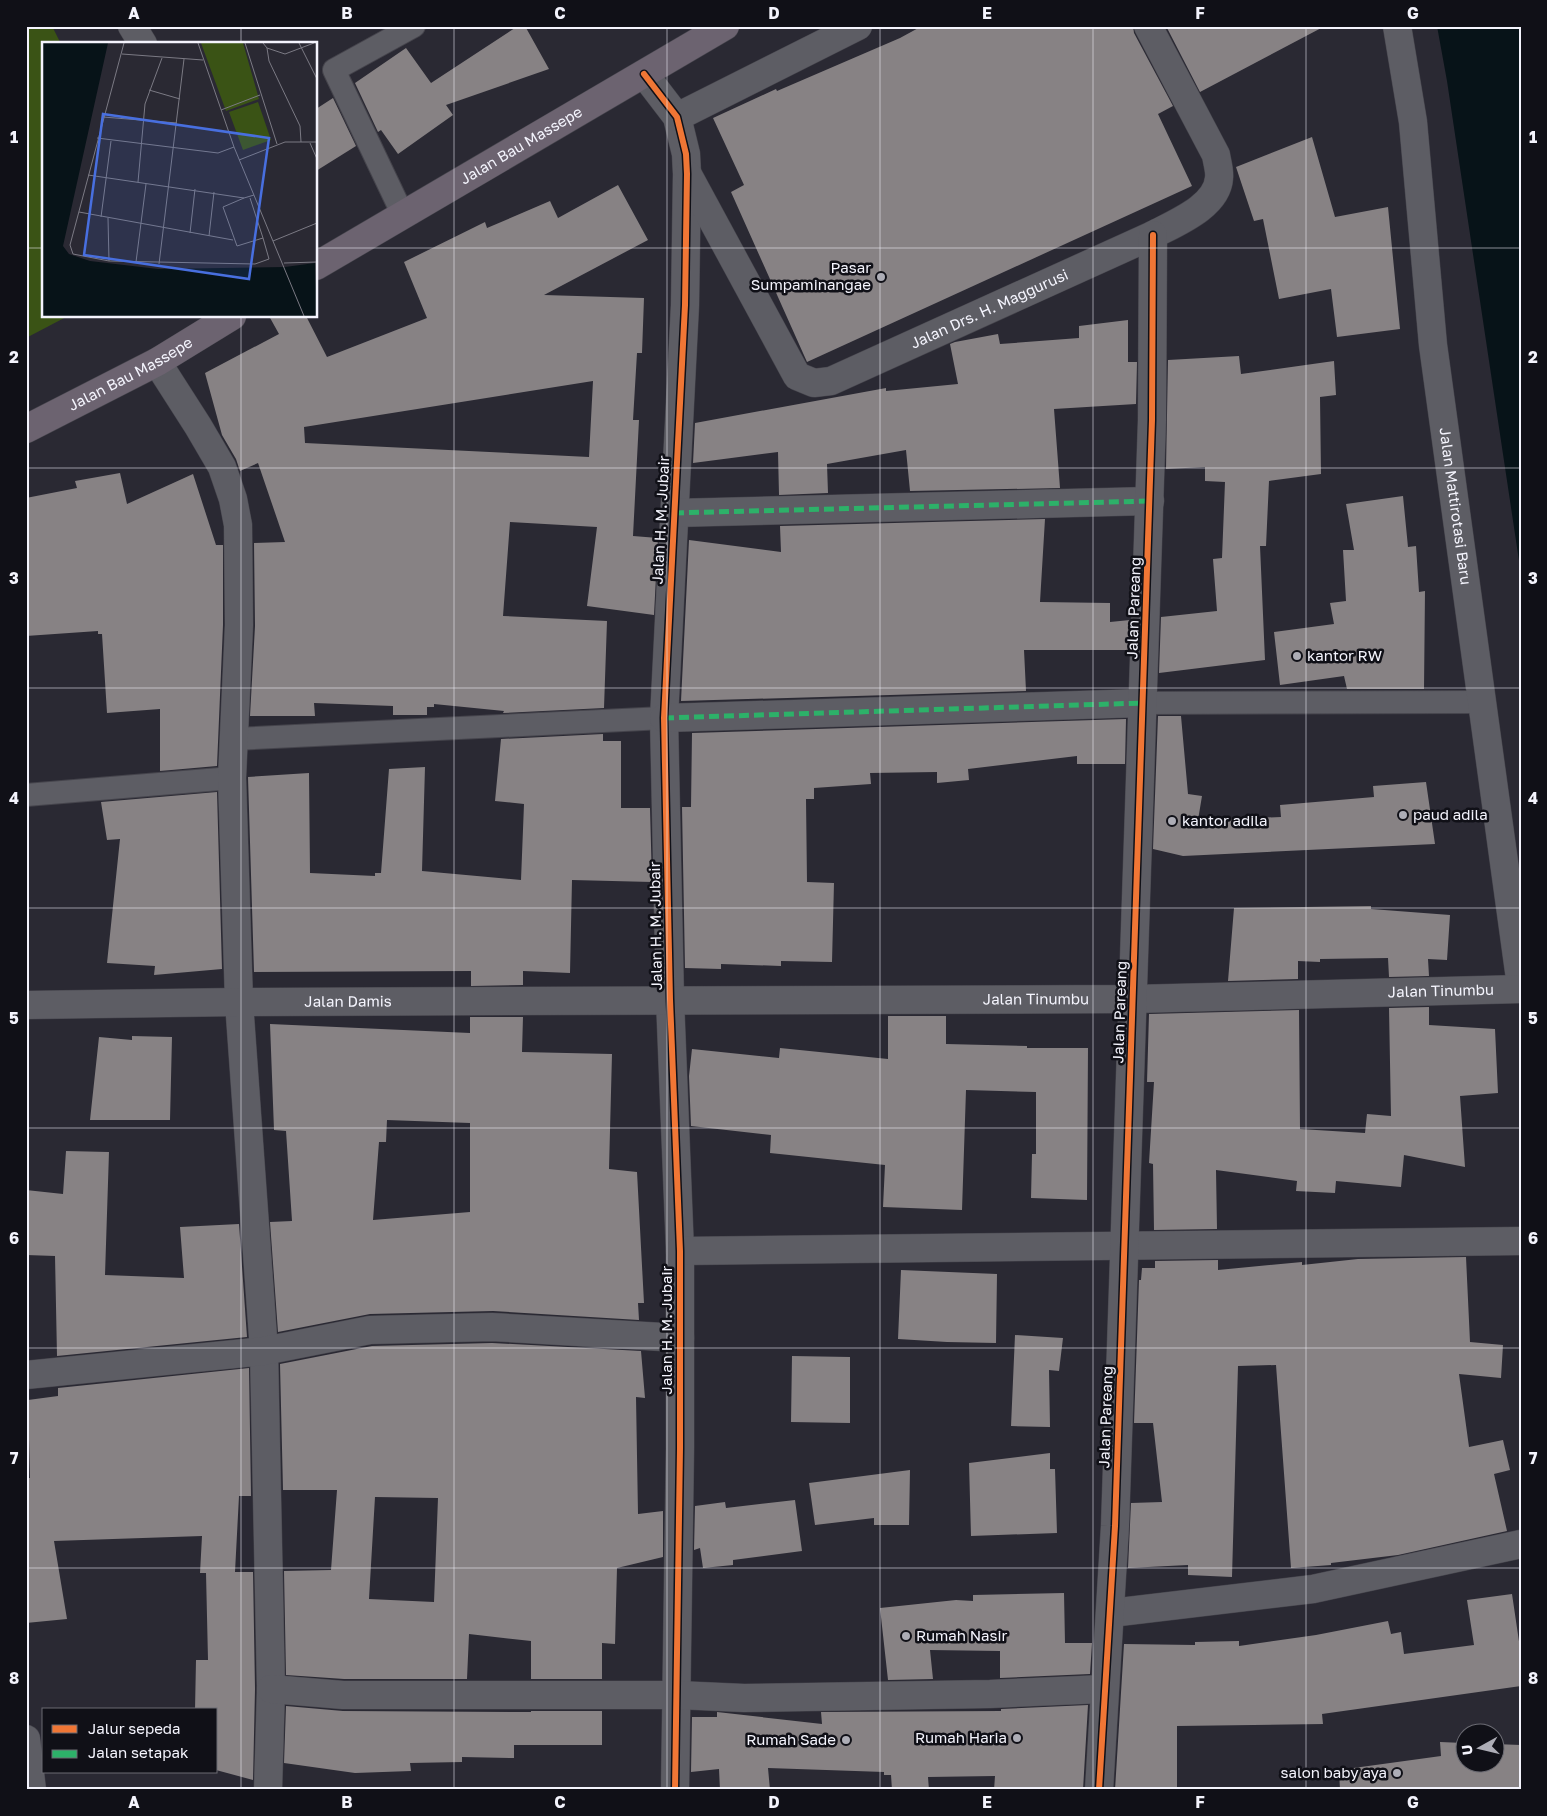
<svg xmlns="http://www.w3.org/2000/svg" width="1547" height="1816" viewBox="0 0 1547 1816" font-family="'Golos Text',sans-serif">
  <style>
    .green { fill: #3a5315 }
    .water { fill: #071318 }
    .building { fill: #878284; fill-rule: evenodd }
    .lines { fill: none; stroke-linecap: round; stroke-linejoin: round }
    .service-casing { stroke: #45444c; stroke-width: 24 }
    .minor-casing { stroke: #45444c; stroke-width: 29 }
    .secondary-casing { stroke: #45444c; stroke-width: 29 }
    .trunk-casing { stroke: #45444c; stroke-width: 29 }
    .service { stroke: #5d5d64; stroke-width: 22 }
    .minor { stroke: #5d5d64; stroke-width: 28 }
    .secondary { stroke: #5d5d64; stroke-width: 28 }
    .trunk { stroke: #6c6370; stroke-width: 28 }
    .quiet { stroke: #2db169; stroke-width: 5; stroke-dasharray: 10 5; stroke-linecap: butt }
    .cycleway-casing { stroke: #101017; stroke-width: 9 }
    .cycleway { stroke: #f07635; stroke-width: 6 }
    .grid { fill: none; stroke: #f4f4fd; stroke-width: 1; stroke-opacity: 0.55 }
    .poi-dot { fill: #adadb6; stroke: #101017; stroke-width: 2 }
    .labels { text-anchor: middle; stroke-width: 5; stroke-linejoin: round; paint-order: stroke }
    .street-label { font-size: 15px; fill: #f4f4fd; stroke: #101017 }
    .poi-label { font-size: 15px; fill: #f4f4fd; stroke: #101017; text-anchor: end }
    .inset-road { fill: none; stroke: #7b7a84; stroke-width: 1 }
    .view { fill: #486fdf; fill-opacity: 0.15; stroke: #486fdf; stroke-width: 2.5 }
    .inset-edge { fill: none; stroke: #f4f4fd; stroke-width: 2.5 }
    .neatline { fill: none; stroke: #f4f4fd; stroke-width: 2 }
    .grid-label { font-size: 16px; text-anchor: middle; font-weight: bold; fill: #f4f4fd }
  </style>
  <rect width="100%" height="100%" fill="#2a2933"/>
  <path class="green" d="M26 26H52L61 44H44V316H68L26 338Z"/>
  <path class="water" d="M1437 26H1521V574L1447 81Z"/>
  <path class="building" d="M518 26H525L549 69 446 105 453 115 398 154 381 130 378 132 355 83 406 48 431 83Z
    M922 26H1133L1134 33 1173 106 1158 114 1192 186 807 362 731 192 744 185 713 118 776 89 777 91 900 38Z
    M1166 26H1325L1200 92Z
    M333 98 356 146 316 171V109Z
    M1312 137 1335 217 1388 207 1400 329 1337 337 1331 289 1279 299 1263 219 1254 221 1236 167Z
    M618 185 648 240 544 295 644 298 642 353H637L633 420H639L633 536 658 538 654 615 587 606 597 527 510 522 503 616 607 621 604 708 503 713 504 711 434 704V707H427V715H393V706L314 703 315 716H250L255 626 254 543 285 542 258 463 240 471 236 459 222 435 205 373 279 334 269 316H306L327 357 427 318 404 262 485 222 487 228 550 201 558 218ZM593 381 589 457 305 443 304 427Z
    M1128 320V362H1137L1136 404 1054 409 1060 488 910 491 906 450 827 464 828 493 779 495 778 452 693 463 695 423 886 388V391L958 384 950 344 955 342 998 334 1000 344 1079 338V326Z
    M1239 356 1241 374 1334 361 1336 395 1320 397 1321 474 1269 481 1266 546H1260L1265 660 1159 673 1161 617 1217 611 1213 559 1222 558 1225 482 1205 481V467L1166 469 1168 360Z
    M120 473 127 504 193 474 216 545H223V625L217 766 160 771V709L107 713 102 634H98V631L26 636V498L77 488 75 481Z
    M1403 496 1408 547 1416 546 1419 592 1425 591 1424 689H1347L1344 676 1280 685 1274 632 1334 624 1330 603 1346 601 1343 550H1354L1346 504Z
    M1045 519 1040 602 1110 603V622L1130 620 1129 650H1024L1026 691 681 701 689 540 781 552 780 526Z
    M1158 716H1181L1188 794 1202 796 1198 820 1281 817 1280 805 1374 797 1373 786 1426 782 1435 844 1183 856 1153 849Z
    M1126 719 1125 764H1077V756L968 769 969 780 937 783V772L870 773 871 784 814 788V799H806L807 882 834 883 832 962 781 961V966L721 964V969L685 968 682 807H691L692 733Z
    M603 734V741H621V808H650L652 882 572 880 570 973 523 971V985L471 986V971L254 972 248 777 309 773 310 873 375 876V873H381L389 769 425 767 422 871 521 880 524 804 495 801 501 739Z
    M217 792 222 969 154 975 155 966 107 963 120 839 107 840 101 802Z
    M1371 906V909L1450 915 1447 960 1428 959 1429 976 1389 977 1388 958 1320 959V962L1298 961V979L1228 981 1234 908Z
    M1429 1007V1025L1495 1029 1498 1093 1460 1096 1465 1167 1404 1155 1401 1187 1336 1181 1335 1193 1296 1191 1297 1181 1216 1170 1217 1229 1154 1230 1153 1164 1149 1163 1154 1082H1147L1149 1014 1299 1010 1300 1129 1365 1133 1367 1114 1391 1116 1389 1008Z
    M888 1016H946V1044L1027 1046V1048H1088L1087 1200 1031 1198 1032 1154H1036V1092L966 1090 962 1210 883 1207 885 1165 770 1153 771 1135 691 1126 689 1076 692 1049 779 1058 780 1048 888 1059Z
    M470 1017H523L522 1052 612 1054 609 1169 637 1172 644 1303H638L639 1320 493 1311 370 1314 278 1332 270 1222 292 1221 286 1131 274 1130 270 1024 470 1033ZM387 1120 470 1123V1212L373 1220 379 1142H386Z
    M132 1036 172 1037 170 1120H90L99 1037 132 1040Z
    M66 1151 109 1152 105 1275 184 1278 180 1227 239 1224 247 1337 57 1356 55 1256 26 1255V1190L63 1194Z
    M1466 1257 1470 1342 1503 1345 1501 1378 1459 1374 1469 1447 1503 1440 1510 1470 1494 1474 1507 1531 1398 1555 1331 1563V1565L1291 1568 1276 1365 1238 1366 1232 1577 1188 1575V1565L1128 1568 1131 1503 1162 1502 1153 1423H1134L1139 1280H1141L1142 1268H1155V1261L1218 1260V1270L1302 1262V1265L1358 1259Z
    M901 1270 997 1274 996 1343 947 1342 898 1339Z
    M1015 1335 1063 1338 1059 1371 1049 1370 1050 1427 1011 1426Z
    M492 1343 641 1351 645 1398 636 1397 638 1514 663 1511V1557L617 1568 615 1644 602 1643V1679H531V1641L469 1634 467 1679H344L286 1675 284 1571 331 1570 337 1490H283L280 1364 372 1346ZM375 1497 438 1498 434 1602 369 1599Z
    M792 1356 850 1357V1423L791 1422Z
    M249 1368 251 1496H239L235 1572H253L255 1689 253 1780 216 1770V1710H195L196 1660H208L206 1573H200L202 1536 54 1541 67 1619 26 1623V1478H30L28 1400 58 1396V1388Z
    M1050 1453V1469H1055L1057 1533 971 1536 969 1463Z
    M910 1470 909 1525H874V1518L815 1525 809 1483Z
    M795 1500 802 1551 733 1560V1565L703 1568 700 1548 694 1550 695 1506 725 1502 726 1508Z
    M1064 1593 1065 1643H1092L1090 1674 1000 1678V1651L930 1650 933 1679 888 1680 880 1608 956 1600 973 1601V1595Z
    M1512 1594 1521 1655V1686L1322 1714 1323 1724 1177 1726V1790H1115L1124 1644 1195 1645V1642L1239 1641V1646L1316 1635 1388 1621 1391 1634 1401 1632 1404 1654 1474 1645 1467 1600Z
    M1088 1705 1083 1790H994L995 1776 928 1777 929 1790H892L891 1775H884V1772L768 1768 770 1790H720L719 1769 691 1772 692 1717H717V1712L822 1724 821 1712 1001 1711V1709Z
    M286 1706 343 1711 531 1712V1711H602V1745H514V1758L462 1757V1762L410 1763 411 1771 355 1773 284 1763Z
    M1440 1742 1464 1743V1764H1494V1744L1521 1745V1790H1340L1339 1770 1441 1756Z"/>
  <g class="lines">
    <defs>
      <path id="service" d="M403 215 334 70 414 26
        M1143 703 1481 702
        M234 739 664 718
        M26 795 232 778"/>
      <g id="minor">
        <path id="s1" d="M1397 26 1413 122 1433 345 1521 986"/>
        <path d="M644 74 677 117 686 154 687 174 685 305 664 718 670 999 680 1251V1448L675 1790"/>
        <path d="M677 117 858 26"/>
        <path id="s2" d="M688 175 797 376 814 383 831 381 1153 235C1175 223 1217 207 1219 178 1220 171 1217 162 1216 155L1148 26"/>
        <path d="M157 362 198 426 222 467 233 499 238 525 239 625 232 778 239 1002 264 1351 271 1689 268 1790"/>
        <path d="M674 513 1150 501"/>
        <path d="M664 718 1143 703"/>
        <path id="s3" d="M26 1005 239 1002 1133 999 1521 989"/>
        <path d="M680 1251 1521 1241"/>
        <path d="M26 1375 264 1351 370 1330 492 1327 680 1338"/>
        <path d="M1111 1613 1313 1589 1521 1544"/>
        <path d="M271 1689 343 1695H677L744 1698 990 1694 1104 1689"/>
        <path d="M26 1739 32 1790"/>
        <path d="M1099 1790 1115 1526 1152 420 1153 235"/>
      </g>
      <path id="secondary" d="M132 26 143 44"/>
      <g id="trunk">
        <path id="s4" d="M316 266 725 26"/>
        <path id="s5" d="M26 429 157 362 232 316"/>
      </g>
    </defs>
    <use href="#service" class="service-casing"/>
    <use href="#minor" class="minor-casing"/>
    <use href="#secondary" class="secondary-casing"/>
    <use href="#trunk" class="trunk-casing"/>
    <use href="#service" class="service"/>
    <use href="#minor" class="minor"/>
    <use href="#secondary" class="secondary"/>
    <use href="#trunk" class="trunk"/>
    <path class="quiet" d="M674 513 1150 501
      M664 718 1143 703"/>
    <defs>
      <path id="cycleway" d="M644 74 677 117 686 154 687 174 685 305 664 718 670 999 680 1251V1448L675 1790
        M1099 1790 1115 1526 1152 420 1153 235"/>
    </defs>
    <use href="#cycleway" class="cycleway-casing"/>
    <use href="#cycleway" class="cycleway"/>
  </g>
  <path class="grid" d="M241 26V44M454 26V1790M667 26V1790M880 26V1790M1093 26V1790M1306 26V1790M26 248H44M316 248H1521M241 316V1790M26 468H1521M26 688H1521M26 908H1521M26 1128H1521M26 1348H1521M26 1568H1521"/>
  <g class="poi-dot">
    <circle cx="881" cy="277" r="5"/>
    <circle cx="1297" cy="656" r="5"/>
    <circle cx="1403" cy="815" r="5"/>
    <circle cx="1172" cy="821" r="5"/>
    <circle cx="906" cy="1636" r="5"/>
    <circle cx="1017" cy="1738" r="5"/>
    <circle cx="846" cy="1740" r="5"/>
    <circle cx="1397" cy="1773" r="5"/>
  </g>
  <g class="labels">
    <g class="street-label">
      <text dy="5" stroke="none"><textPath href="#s4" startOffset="238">Jalan Bau Massepe</textPath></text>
      <text dy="5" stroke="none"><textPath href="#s2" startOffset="438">Jalan Drs. H. Maggurusi</textPath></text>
      <text dy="5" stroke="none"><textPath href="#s5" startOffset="118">Jalan Bau Massepe</textPath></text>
      <text dy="5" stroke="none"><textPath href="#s1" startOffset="484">Jalan Mattirotasi Baru</textPath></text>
      <text transform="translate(661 520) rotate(-87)" y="5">Jalan H. M. Jubair</text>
      <text transform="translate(1134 608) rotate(-88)" y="5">Jalan Pareang</text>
      <text transform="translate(656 926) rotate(-91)" y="5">Jalan H. M. Jubair</text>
      <text dy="5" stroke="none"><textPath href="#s3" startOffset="1415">Jalan Tinumbu</textPath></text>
      <text dy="5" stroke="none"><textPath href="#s3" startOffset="1010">Jalan Tinumbu</textPath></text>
      <text dy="5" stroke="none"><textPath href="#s3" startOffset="322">Jalan Damis</textPath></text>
      <text transform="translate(1120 1012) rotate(-88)" y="5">Jalan Pareang</text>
      <text transform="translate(667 1330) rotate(-90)" y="5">Jalan H. M. Jubair</text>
      <text transform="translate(1106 1417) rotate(-88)" y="5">Jalan Pareang</text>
    </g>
    <g class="poi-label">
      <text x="871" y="273">Pasar<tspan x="871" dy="17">Sumpaminangae</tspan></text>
      <text x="1307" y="661" text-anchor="start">kantor RW</text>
      <text x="1413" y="820" text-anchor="start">paud adila</text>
      <text x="1182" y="826" text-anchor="start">kantor adila</text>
      <text x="916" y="1641" text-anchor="start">Rumah Nasir</text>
      <text x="1007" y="1743">Rumah Haria</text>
      <text x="836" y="1745">Rumah Sade</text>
      <text x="1387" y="1778">salon baby aya</text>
    </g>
  </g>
  <g transform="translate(42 42)">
    <rect width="275" height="275" fill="#2a2933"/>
    <path d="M159 1H201L217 57 184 69ZM216 60 229 98 201 108 187 70Z" fill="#3a5315"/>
    <path d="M0 1H66L21 204 27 212 48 219 116 227 243 225 273 221 275 274H0Z" fill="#071318"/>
    <path class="inset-road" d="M82 1 28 203 31 212 67 219 213 222 227 217 221 196M156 1 192 105 262 274M203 1 235 102M221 1 225 6 243 12 272 1M257 1 275 37M225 6 227 19 258 84 259 100M80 12 161 18M107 48 138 57M179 68 218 53M61 75 135 81M55 96 176 111 192 105M268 101 275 117M197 118 243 100H275M46 133 202 156 212 153M96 140 103 62 120 16M202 156 181 165 195 204 221 196 208 156M37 170 191 198M59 175 69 99M66 176 67 219M148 191 153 147M167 194 172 150M231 199 275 181M94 220 104 142M242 221 275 220M117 222 142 17"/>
    <path class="view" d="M61 72 227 96 207 237 42 213Z"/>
    <rect width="275" height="275" class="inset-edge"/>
  </g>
  <rect width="1547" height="1816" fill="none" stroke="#101017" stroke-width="55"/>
  <rect x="42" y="1708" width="175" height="65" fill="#101017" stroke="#6b6b73"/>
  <rect x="52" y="1725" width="25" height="8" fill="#f07635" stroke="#6b6b73"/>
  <text x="88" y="1734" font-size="15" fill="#f4f4fd">Jalur sepeda</text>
  <rect x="52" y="1750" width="25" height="8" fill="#2db169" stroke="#6b6b73"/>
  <text x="88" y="1758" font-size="15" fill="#f4f4fd">Jalan setapak</text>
  <g transform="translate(1480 1748) rotate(262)"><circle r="24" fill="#101017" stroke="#6b6b73"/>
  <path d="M0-4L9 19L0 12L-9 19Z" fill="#adadb6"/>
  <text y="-8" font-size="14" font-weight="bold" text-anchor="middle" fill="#f4f4fd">U</text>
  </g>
  <rect x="28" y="28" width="1492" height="1760" class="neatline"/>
  <g class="grid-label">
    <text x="134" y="19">A</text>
    <text x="347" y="19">B</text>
    <text x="560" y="19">C</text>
    <text x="774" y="19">D</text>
    <text x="987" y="19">E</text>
    <text x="1200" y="19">F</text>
    <text x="1413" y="19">G</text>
    <text x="14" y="143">1</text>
    <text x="1533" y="143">1</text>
    <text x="14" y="363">2</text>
    <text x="1533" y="363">2</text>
    <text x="14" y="584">3</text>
    <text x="1533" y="584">3</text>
    <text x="14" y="804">4</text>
    <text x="1533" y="804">4</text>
    <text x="14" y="1024">5</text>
    <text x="1533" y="1024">5</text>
    <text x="14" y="1244">6</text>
    <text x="1533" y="1244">6</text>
    <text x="14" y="1464">7</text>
    <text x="1533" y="1464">7</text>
    <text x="14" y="1684">8</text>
    <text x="1533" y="1684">8</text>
    <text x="134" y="1808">A</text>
    <text x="347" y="1808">B</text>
    <text x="560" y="1808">C</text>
    <text x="774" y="1808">D</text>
    <text x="987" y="1808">E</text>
    <text x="1200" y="1808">F</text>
    <text x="1413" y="1808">G</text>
  </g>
</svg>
